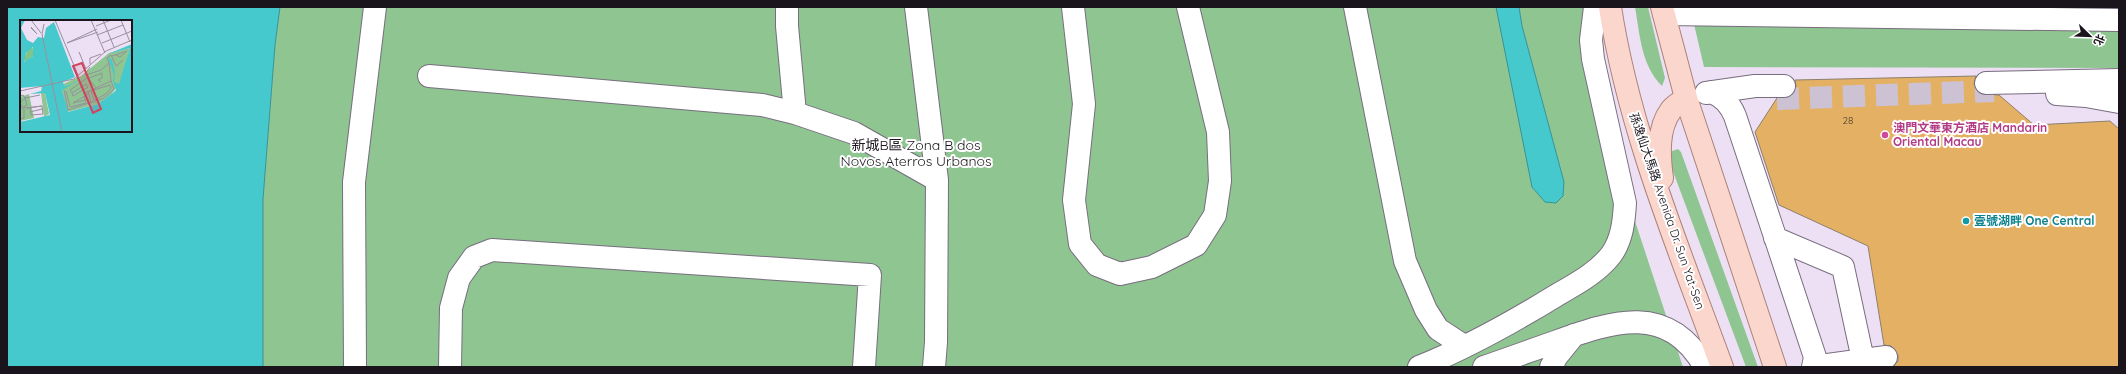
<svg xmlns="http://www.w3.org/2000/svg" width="2126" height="374" viewBox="0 0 2126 374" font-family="Quicksand,'Noto Sans SC',sans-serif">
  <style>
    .green { fill: #8ec591 }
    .water { fill: #45c9cd; stroke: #389398; fill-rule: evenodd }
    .building { fill: #e4b164; stroke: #8c7f6d }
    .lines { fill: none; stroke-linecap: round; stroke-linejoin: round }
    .minor-tunnel { stroke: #cdc2d4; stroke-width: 22; stroke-dasharray: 22 11; stroke-linecap: butt }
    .minor-casing { stroke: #786d7f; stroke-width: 24 }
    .major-casing { stroke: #ab8178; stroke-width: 24 }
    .minor { stroke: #fff; stroke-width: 22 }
    .major { stroke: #fbd6cc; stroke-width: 22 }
    .hotel-dot { fill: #d1479c; stroke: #fff; stroke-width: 1.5 }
    .culture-dot { fill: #0f9aa8; stroke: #fff; stroke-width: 1.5 }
    .labels { text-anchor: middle; stroke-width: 4; stroke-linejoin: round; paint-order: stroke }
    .number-label { font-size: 10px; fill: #4c3c2e }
    .hotel-label { font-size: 12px; font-weight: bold; fill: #b23c85; stroke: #fff; text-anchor: start }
    .street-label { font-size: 12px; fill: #1a151c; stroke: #fff }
    .culture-label { font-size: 12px; font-weight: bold; fill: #0d838f; stroke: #fff; text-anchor: start }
    .quarter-label { font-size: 14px; fill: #1a151c; stroke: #fff }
    .inset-river { fill: none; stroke: #45c9cd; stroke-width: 2 }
    .inset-road { fill: none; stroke: #998f9e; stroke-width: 1 }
    .view { fill: #d2425c; fill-opacity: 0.15; stroke: #d2425c; stroke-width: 2 }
    .inset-edge { fill: none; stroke: #1a151c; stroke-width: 2 }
  </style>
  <rect width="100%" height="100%" fill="#ede0f5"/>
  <path class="green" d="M280 7H1508L1522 26 1519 7H1583L1607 136 1683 367H263V199L275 45Z
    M1635 7H1648L1665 78 1662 86C1641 65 1640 35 1635 7Z
    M1690 7H2119V68L1704 67Z
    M1678 149 1681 152 1758 367H1746L1671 166 1672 151Z"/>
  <path class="water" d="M7 7H280L275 45 263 199V367H7ZM21 21H131V131H21Z
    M1496 7H1519L1522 26 1564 182 1563 196 1556 203 1545 202 1532 187Z"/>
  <path class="building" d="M1976 76 1974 84 1980 94 1999 95 2034 125 2110 121 2119 129V367H1893L1898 361V355L1891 346 1884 345 1868 246 1779 205 1755 132 1777 98 1790 97 1795 93 1796 86 1795 80Z"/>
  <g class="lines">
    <path class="minor-tunnel" d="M1777 99 1994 91"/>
    <defs>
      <path id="minor" d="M787 7V26L795 113
        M916 7 937 180 936 342 934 367
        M1073 7 1084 104 1074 200 1080 244 1097 265 1120 274 1152 267 1196 245 1215 215 1220 181 1218 132 1188 7
        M1355 7 1405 261 1426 310 1438 329 1464 346
        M1664 14 2119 20
        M429 76 762 105 795 113 854 133 937 180
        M1986 83 2119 80
        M1711 92C1723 96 1730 104 1735 116L1815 357 1813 367
        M1706 93 1755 86H1784
        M2057 94 2086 96 2119 102
        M1775 238 1843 267 1863 360
        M355 367 354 182 375 7
        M450 367 451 308 459 278 474 257 492 250 870 275 864 367
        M1419 367C1467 348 1513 322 1557 295 1576 284 1597 273 1611 255 1622 240 1624 221 1625 203L1593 59 1591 40 1595 7
        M1484 367C1508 359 1532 350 1555 342 1613 321 1668 302 1705 367
        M1551 367 1557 356 1574 335
        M1813 367 1886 357"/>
      <path id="major" d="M1610 7C1629 131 1679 249 1722 367
        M1662 7 1686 98 1775 367
        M1662 178C1659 156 1657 129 1671 110 1675 105 1681 102 1686 98"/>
    </defs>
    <use href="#minor" class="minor-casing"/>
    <use href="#major" class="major-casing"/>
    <use href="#minor" class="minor"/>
    <use href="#major" class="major"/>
  </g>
  <circle class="hotel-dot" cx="1885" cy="135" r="4"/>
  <circle class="culture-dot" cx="1966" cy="221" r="4"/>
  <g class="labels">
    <g class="number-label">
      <text x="1848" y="124">28</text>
    </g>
    <g class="hotel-label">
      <text x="1893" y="132">澳門文華東方酒店 Mandarin<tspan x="1893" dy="14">Oriental Macau</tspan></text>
    </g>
    <g class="street-label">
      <text transform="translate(1667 211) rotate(71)" y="4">孫逸仙大馬路 Avenida Dr. Sun Yat-Sen</text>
    </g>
    <g class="culture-label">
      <text x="1974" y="225">壹號湖畔 One Central</text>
    </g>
    <g class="quarter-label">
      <text x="916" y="150">新城B區 Zona B dos<tspan x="916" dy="16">Novos Aterros Urbanos</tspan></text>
    </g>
  </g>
  <g transform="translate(20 20)">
    <rect width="112" height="112" fill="#ede0f5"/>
    <path d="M110 28 101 61 91 75 78 84 47 92 42 70 46 66 43 64 61 56 89 33ZM21 73H25L29 94 24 97ZM9 74 14 98 0 101V77Z" fill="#8ec591"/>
    <path d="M10 27 14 29 13 36 5 42 3 39Z" fill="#82c687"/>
    <path d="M0 0H5L1 8 7 20 13 23 18 17 24 18 26 8 34 2 55 57 43 62 44 65 47 66 63 58 42 70 48 92 78 84 93 73 96 70 93 61 94 55 88 37 92 40 95 53 94 62 99 64 110 28 88 34 112 24V112H0V102L30 95 25 73 10 74 21 71 22 66 0 68ZM13 27V36L4 42 6 33Z" fill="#45c9cd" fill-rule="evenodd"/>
    <path class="inset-river" d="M42 105 112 92M1 112 112 87M7 112 112 89M13 112 39 106"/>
    <path class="inset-road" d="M11 0 21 13M35 0 58 55M71 0 85 33M83 0 94 27M101 0 110 22M24 4 22 14 42 112M76 6 91 0M11 7 17 14 11 8M77 9 47 23 78 12M77 15 103 5M82 23 112 11M59 32 66 49M92 36 107 31 100 37 96 35M70 44V38L81 34M70 47 65 54 76 68M66 55 81 50 89 43 87 38 91 35 96 46 103 40M69 58 82 53V58L78 60 81 62M90 65 91 68 86 74 74 80 71 71ZM44 70 48 90 84 78 94 69 91 61M0 71 54 59 86 31 112 20M46 71 50 87 66 83 64 76M68 71 71 83M52 73 53 76 68 67 66 64 52 73 50 70 67 58M63 74 91 61 89 43M0 76 3 75 5 78 0 83M53 83 68 74M53 83 65 80M0 85 6 88 22 86 23 94 11 95 10 88M0 87 4 89V98L0 99M4 87 7 85 5 78 20 75M7 88 22 86M10 92 22 89"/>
    <path class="view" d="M62 43 81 89 73 93 53 46Z"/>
    <rect width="112" height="112" class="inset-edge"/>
  </g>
  <rect width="2126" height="374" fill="none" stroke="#1a151c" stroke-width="16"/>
  <g transform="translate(2090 36) rotate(113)" stroke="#ffffff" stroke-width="3" paint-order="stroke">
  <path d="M0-3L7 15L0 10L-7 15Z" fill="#1a151c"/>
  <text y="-6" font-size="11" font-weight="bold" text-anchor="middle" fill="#1a151c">北</text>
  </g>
</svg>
